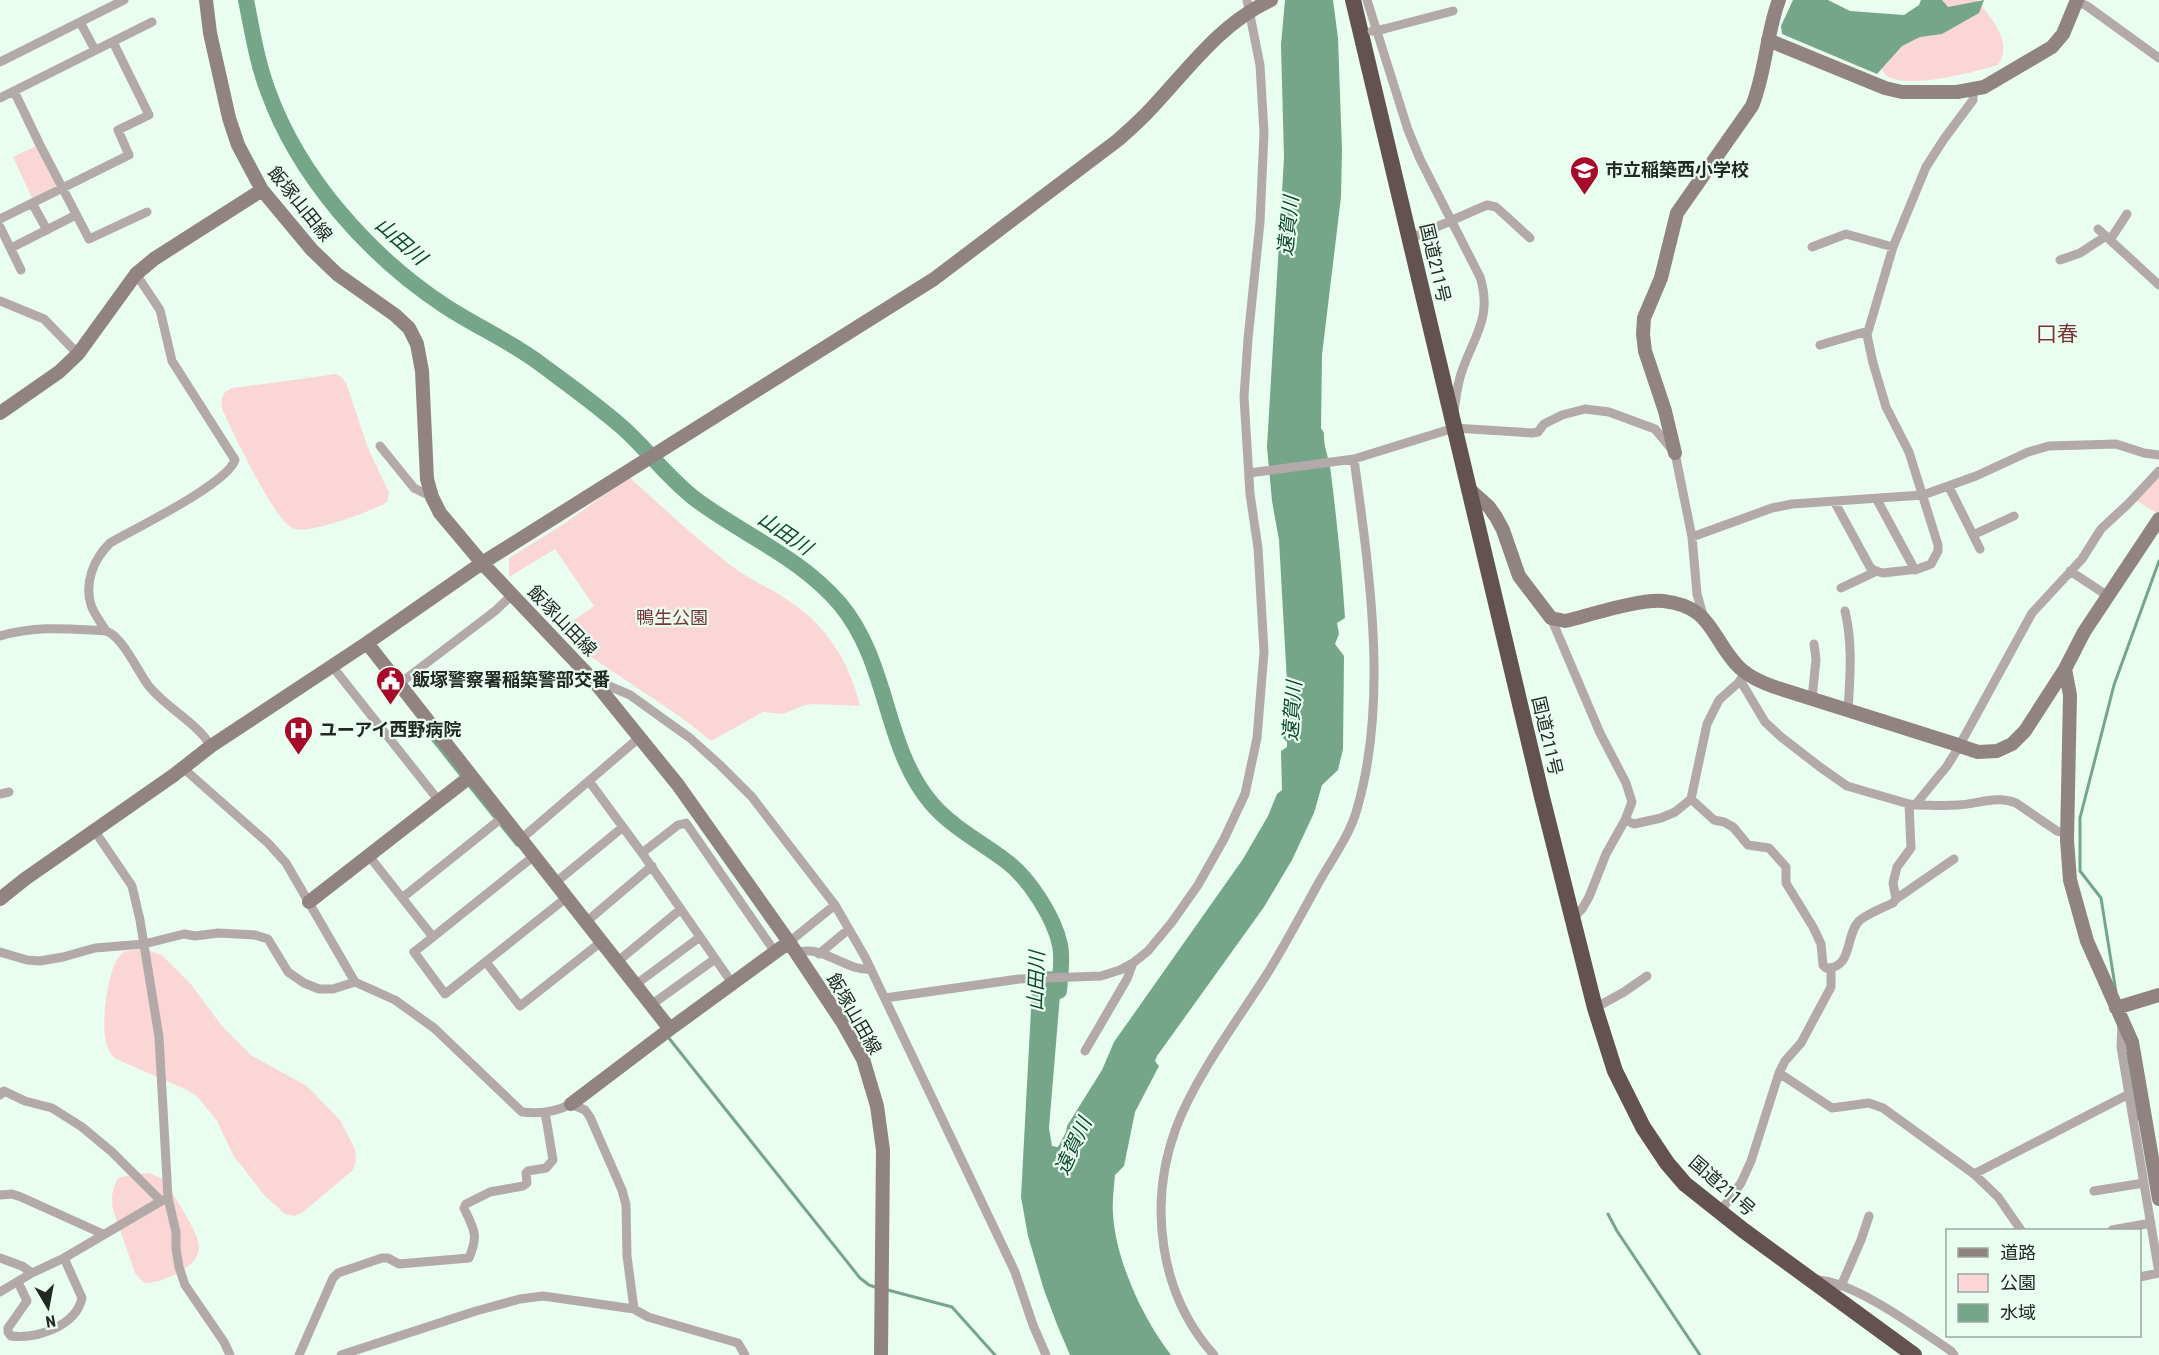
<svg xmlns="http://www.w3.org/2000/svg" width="2159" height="1355" viewBox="0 0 2159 1355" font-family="'Roboto Condensed','Noto Sans JP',sans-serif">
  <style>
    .green { fill: #fad7d6 }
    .water { fill: #76a689 }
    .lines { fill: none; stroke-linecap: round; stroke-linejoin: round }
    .stream { stroke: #76a689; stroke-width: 3 }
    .river { stroke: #76a689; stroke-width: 16 }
    .street { stroke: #b2a9a8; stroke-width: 9 }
    .secondary { stroke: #918382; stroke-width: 14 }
    .highway { stroke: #645251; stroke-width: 16 }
    .street-bridge { stroke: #b2a9a8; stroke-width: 9 }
    .secondary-bridge { stroke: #918382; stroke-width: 14 }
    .labels { text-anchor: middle; stroke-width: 4.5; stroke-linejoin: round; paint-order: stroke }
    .poi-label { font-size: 18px; font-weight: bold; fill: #222925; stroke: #eafdf1; text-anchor: start }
    .street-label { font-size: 18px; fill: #222925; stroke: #eafdf1 }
    .park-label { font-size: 18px; fill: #7a3537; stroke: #eafdf1 }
    .water-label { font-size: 20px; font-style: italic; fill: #0c492d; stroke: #eafdf1 }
    .quarter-label { font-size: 21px; fill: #793133; stroke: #eafdf1 }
  </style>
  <rect width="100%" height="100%" fill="#eafdf1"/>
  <path class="green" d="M1927 0H1977C1991 18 2014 42 1998 65 1974 72 1907 90 1887 76 1883 73 1880 65 1877 60Z
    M38 145 58 185 32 198 13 157Z
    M336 374 341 377 346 383 368 448 389 493 387 502C373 511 310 534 294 529 275 523 233 432 223 411 220 399 221 392 233 388Z
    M2159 474V511L2157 513 2135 500Z
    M629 477C662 506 694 537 729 564 751 581 777 591 799 608 831 632 851 668 860 706L814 704 805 705 783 714 763 712 711 741 682 718 582 651 560 630 594 606 555 549 509 577V558L564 524Z
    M143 949 162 955 190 983 222 1026 252 1056 307 1086 340 1120 355 1149 356 1161 353 1170 302 1213 294 1216 285 1214 265 1196 233 1155 217 1121 197 1096 187 1090 114 1058C109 1052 106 1045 105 1037 102 1019 108 961 124 952 129 950 138 950 143 949Z
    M149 1173C153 1175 158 1176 162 1179 169 1186 192 1224 196 1235 198 1240 200 1247 198 1253 194 1269 159 1284 144 1283L135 1273 113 1210C111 1197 112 1190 118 1178L133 1174Z"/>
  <path class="water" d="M1285 0H1333L1338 38 1342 150 1341 197 1322 355 1321 428 1324 433C1323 448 1330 459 1331 474 1337 522 1342 570 1345 618L1337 623 1339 634 1335 644 1344 656 1343 749 1338 770 1322 785 1314 813 1292 860 1264 907 1157 1056 1155 1061 1159 1066 1135 1112 1124 1166 1115 1175C1114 1188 1112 1201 1113 1213 1115 1259 1143 1319 1171 1355H1070L1058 1327 1044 1290 1028 1236 1021 1197 1033 972 1062 971 1049 1128 1052 1146 1058 1147 1066 1132 1067 1126 1102 1070 1114 1042 1243 859 1268 816 1277 794 1282 790 1281 751 1287 747V742L1283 738V732L1288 727V700L1292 695 1293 689 1287 683 1279 540 1272 501 1267 447 1284 158 1281 45Z
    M1793 0H1828L1850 11 1904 15 1919 5 1921 0H1942L1948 7 1984 0 1979 13 1942 34 1920 37 1902 46 1877 74 1782 34 1781 26Z"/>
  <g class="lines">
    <path class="stream" d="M421 725 463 778
      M467 783 517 845
      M2116 992 2101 898 2080 871V818L2114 685 2159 561
      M668 1037 860 1278 869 1285 878 1288
      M2127 1053 2138 1119
      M1608 1214 1617 1231 1700 1355
      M884 1289 952 1307 995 1355"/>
    <path class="river" d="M246 0C252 30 257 62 268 91 299 177 369 256 445 306 477 327 512 342 542 365 569 385 597 405 622 427 647 449 667 477 694 498 741 534 799 556 840 604 890 664 883 747 932 804 953 828 981 842 1006 861 1029 878 1054 917 1060 945 1063 959 1060 977 1059 991"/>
    <path class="street" d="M1367 0 1408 130 1420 159 1480 277C1493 318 1473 337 1461 374 1457 386 1456 399 1454 411
      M2076 1 2087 6 2159 58
      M80 22 95 50
      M1384 29 1453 11
      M0 62 124 0
      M14 91 39 143 89 239 147 212
      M0 98 152 22
      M32 203 47 230
      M0 219 129 155 118 130 149 115 113 42
      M0 227 21 270
      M2098 229 2159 285
      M1409 239 1487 205 1496 207 1530 238
      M2110 240 2127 214
      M1812 247 1846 234 1893 247
      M11 248 76 215
      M2060 260 2080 253 2106 236
      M0 301 44 319 78 354
      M1820 345 1868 331
      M380 446 414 488 432 497
      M1249 473 1354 459 1454 428 1532 433 1538 432 1544 424 1562 415 1585 409 1609 412 1655 429 1675 453 1692 537 1697 594 1703 615
      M1949 487 1980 549
      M1876 498 1915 570
      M1834 501 1870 567 1875 571 1883 573 1918 569 1931 564 1938 551V545L1909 452 1886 407 1873 363 1867 335 1893 247 1926 167 1944 139 1973 100V90
      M1973 535 2014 516
      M1692 537 1772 508 1792 504 1923 495 1976 476 2028 452 2049 446 2116 444 2144 453 2159 455
      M2070 571 2108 596
      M1841 588 1877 571
      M1845 611C1853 645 1850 676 1848 711
      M1551 618 1600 733 1626 783 1632 802 1625 820 1606 854 1589 897 1582 909 1573 918
      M106 631C101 623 94 614 91 605 84 582 94 559 110 543 136 528 227 484 235 460L172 361 160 310 136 274
      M0 636C38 625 68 629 106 631 122 636 137 670 148 685 166 708 195 721 211 746
      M332 666 439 801
      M595 680 630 695 690 738 720 765 752 797 835 905 865 957 1015 1272 1033 1325 1046 1355
      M1740 680 1765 722 1780 736 1820 767 1847 786 1909 804
      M399 684 495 611 512 595
      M1812 699 1816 659 1814 644
      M183 768 268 843 286 863 355 982 395 1000 434 1028 522 1112C539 1114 556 1112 571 1104L585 1110 590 1117 622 1190 626 1205 627 1256 634 1309
      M589 781 642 853 732 983
      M0 794 9 792
      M1691 799 1714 820 1724 822 1733 827 1748 845 1769 848 1786 867V883L1813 927 1821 944 1823 965 1826 968C1853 969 1845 935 1859 921 1868 913 1882 908 1893 903L1896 899 1893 883 1897 867 1911 848 1909 804 1915 805 1947 766 1957 750 2032 613 2082 559 2101 529 2129 503 2159 471
      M1915 805C1929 805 1944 806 1959 805 1978 804 1997 795 2016 803L2057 831 2067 834
      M1625 820 1634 824 1661 818 1675 812 1691 799 1707 724 1719 700 1738 683 1743 676
      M94 830 132 886 140 920 159 1037 168 1198 176 1232V1249L179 1267 185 1285 224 1342 230 1355
      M521 839 640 737
      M642 853 678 825 686 823 775 952
      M369 856 433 937 414 952 445 994 566 898
      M555 883 623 827
      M402 898 503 817
      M1896 899 1954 859
      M586 922 652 866
      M433 937 534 856
      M789 942 835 905
      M0 952 27 960 40 961 63 957 95 948 144 944 184 934 195 936 218 933 255 935 268 939 288 972 304 983 319 989H333L355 982
      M797 953C821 943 846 972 871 969
      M819 954 849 929
      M486 962 520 1006 601 942
      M617 962 681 909
      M635 985 700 937
      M885 998 1019 979 1101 976 1120 970 1133 963 1148 951 1172 922 1198 885 1224 839 1245 794 1257 738 1264 652 1258 548 1250 494 1244 397 1248 339 1260 222 1264 133 1260 65 1247 0
      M651 1005 715 959
      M1595 1008 1624 992 1647 976
      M2122 1024 2121 1047 2159 1273
      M1085 1051 1127 979 1133 963
      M1779 1073 1832 1108 1869 1103 1883 1108 1974 1174 1998 1197 2021 1230
      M0 1095 4 1091 25 1101 52 1108 82 1127 112 1152 160 1200
      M1974 1174 2129 1094
      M2094 1191 2144 1183
      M0 1195 12 1194 21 1197 103 1234
      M1720 1212 1741 1183 1751 1161 1779 1073 1785 1061 1801 1043 1831 987V968
      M2112 1230 2151 1223
      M0 1258 22 1266 32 1273
      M2140 1277 2159 1273
      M1818 1280C1855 1282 1920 1330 1951 1351L1954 1355
      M18 1282 27 1301 8 1328V1332L11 1336C37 1339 76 1326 82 1298L64 1258
      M1841 1286 1861 1240 1869 1216
      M0 1292 32 1273 64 1258 163 1200
      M299 1355 333 1278 338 1273 382 1258H388L399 1264 469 1258C479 1234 474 1230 464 1208L466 1204 490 1192 523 1186 527 1183 526 1173 528 1171 546 1168 553 1160 545 1112
      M341 1355 476 1311 520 1299 543 1296 634 1309 648 1317 738 1343 745 1355
      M1214 1355C1159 1294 1148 1204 1176 1128 1195 1077 1237 1021 1267 974 1285 945 1302 913 1319 882 1332 859 1350 835 1357 809 1389 700 1369 570 1354 459"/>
    <path class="secondary" d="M206 0 210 33 229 118 238 145 262 190 312 250 337 274 395 315 409 328 417 344 422 371 427 479 432 497 440 513 482 563 593 680 678 785 789 942 843 1023 863 1059 877 1106 883 1150 881 1355
      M1768 40 1885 88 1902 92H1957L1984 87 2052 47 2063 34 2077 0
      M0 413 59 372 78 354 136 274 154 259 262 190
      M1675 453 1665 411 1645 351 1643 334 1644 318 1661 278 1677 213 1752 106C1766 72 1766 34 1779 0
      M1469 489 1489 507 1496 517 1503 530 1519 576 1551 618 1565 621C1590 615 1639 599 1663 601 1711 606 1710 635 1736 664 1748 678 1767 685 1784 690L1955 744
      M367 643 670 1029
      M2065 669 2070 695 2067 840 2070 880 2087 941 2132 1042 2159 1199
      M1963 747 1978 752 1997 751 2012 744 2025 731 2065 669 2084 632 2159 519
      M0 899 25 879 174 775 211 746 367 643 482 563 934 279 1118 140C1127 132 1136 124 1145 115 1185 74 1217 25 1271 0
      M309 902 471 776
      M2116 1008 2159 995
      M571 1104 670 1029 789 942"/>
    <path class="highway" d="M1353 0 1542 797 1595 1008 1615 1071 1643 1127 1667 1163 1685 1184 1743 1230 1914 1355"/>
    <path class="street-bridge" d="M1372 31 1384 29"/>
    <path class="secondary-bridge" d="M1955 744 1963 747"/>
  </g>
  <defs>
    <symbol id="school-pin" viewBox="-11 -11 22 30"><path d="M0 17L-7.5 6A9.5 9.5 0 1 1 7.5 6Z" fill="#a60b29" stroke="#eafdf1"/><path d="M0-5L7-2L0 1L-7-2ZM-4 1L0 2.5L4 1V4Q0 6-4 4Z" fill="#fff"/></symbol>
    <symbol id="civic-pin" viewBox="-11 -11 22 30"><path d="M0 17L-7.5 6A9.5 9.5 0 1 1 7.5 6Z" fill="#a60b29" stroke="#eafdf1"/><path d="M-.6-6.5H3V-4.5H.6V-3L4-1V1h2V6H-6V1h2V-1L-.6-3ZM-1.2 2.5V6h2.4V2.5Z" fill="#fff"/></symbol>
    <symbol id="hospital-pin" viewBox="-11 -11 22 30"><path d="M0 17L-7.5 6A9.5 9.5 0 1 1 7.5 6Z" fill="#a60b29" stroke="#eafdf1"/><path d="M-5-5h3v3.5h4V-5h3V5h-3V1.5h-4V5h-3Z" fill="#fff"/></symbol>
  </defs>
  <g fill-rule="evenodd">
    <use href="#school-pin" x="1568" y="154" width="33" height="45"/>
    <use href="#civic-pin" x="374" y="664" width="33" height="45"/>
    <use href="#hospital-pin" x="282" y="714" width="33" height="45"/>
  </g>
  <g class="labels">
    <g class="poi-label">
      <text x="1605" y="176">市立稲築西小学校</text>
      <text x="412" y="686">飯塚警察署稲築警部交番</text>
      <text x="319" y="736">ユーアイ西野病院</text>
    </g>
    <g class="street-label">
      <text transform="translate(300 204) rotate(51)" y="6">飯塚山田線</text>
      <text transform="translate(1435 263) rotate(77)" y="6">国道211号</text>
      <text transform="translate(562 621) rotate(46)" y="6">飯塚山田線</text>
      <text transform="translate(1547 736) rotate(77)" y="6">国道211号</text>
      <text transform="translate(854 1014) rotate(60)" y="6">飯塚山田線</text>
      <text transform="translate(1722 1186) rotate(41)" y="6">国道211号</text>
    </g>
    <g class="park-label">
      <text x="672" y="624">鴨生公園</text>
    </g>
    <g class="water-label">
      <text transform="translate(1288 226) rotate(-84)" y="7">遠賀川</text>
      <text transform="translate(401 241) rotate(41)" y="7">山田川</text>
      <text transform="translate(785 533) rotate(34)" y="7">山田川</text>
      <text transform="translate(1292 711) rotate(-86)" y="7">遠賀川</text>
      <text transform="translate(1036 981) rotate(-88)" y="7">山田川</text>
      <text transform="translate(1073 1146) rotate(-65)" y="7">遠賀川</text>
    </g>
    <g class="quarter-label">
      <text x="2057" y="341">口春</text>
    </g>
  </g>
  <rect x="1946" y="1229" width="195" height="108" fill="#eafdf1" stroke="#9aa89f" stroke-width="1.5"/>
  <rect x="1958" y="1248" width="30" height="9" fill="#918382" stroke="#9aa89f" stroke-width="1.5"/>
  <text x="2000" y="1259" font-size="18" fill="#222925">道路</text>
  <rect x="1958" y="1274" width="30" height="18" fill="#fad7d6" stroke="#9aa89f" stroke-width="1.5"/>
  <text x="2000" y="1289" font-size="18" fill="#222925">公園</text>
  <rect x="1958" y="1304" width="30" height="18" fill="#76a689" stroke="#9aa89f" stroke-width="1.5"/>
  <text x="2000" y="1319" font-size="18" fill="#222925">水域</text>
  <g transform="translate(48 1307) rotate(170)" stroke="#eafdf1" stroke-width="4.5" paint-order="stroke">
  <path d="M0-4.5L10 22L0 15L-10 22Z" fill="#222925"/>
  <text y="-9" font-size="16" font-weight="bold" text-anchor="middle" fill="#222925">N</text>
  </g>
</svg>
